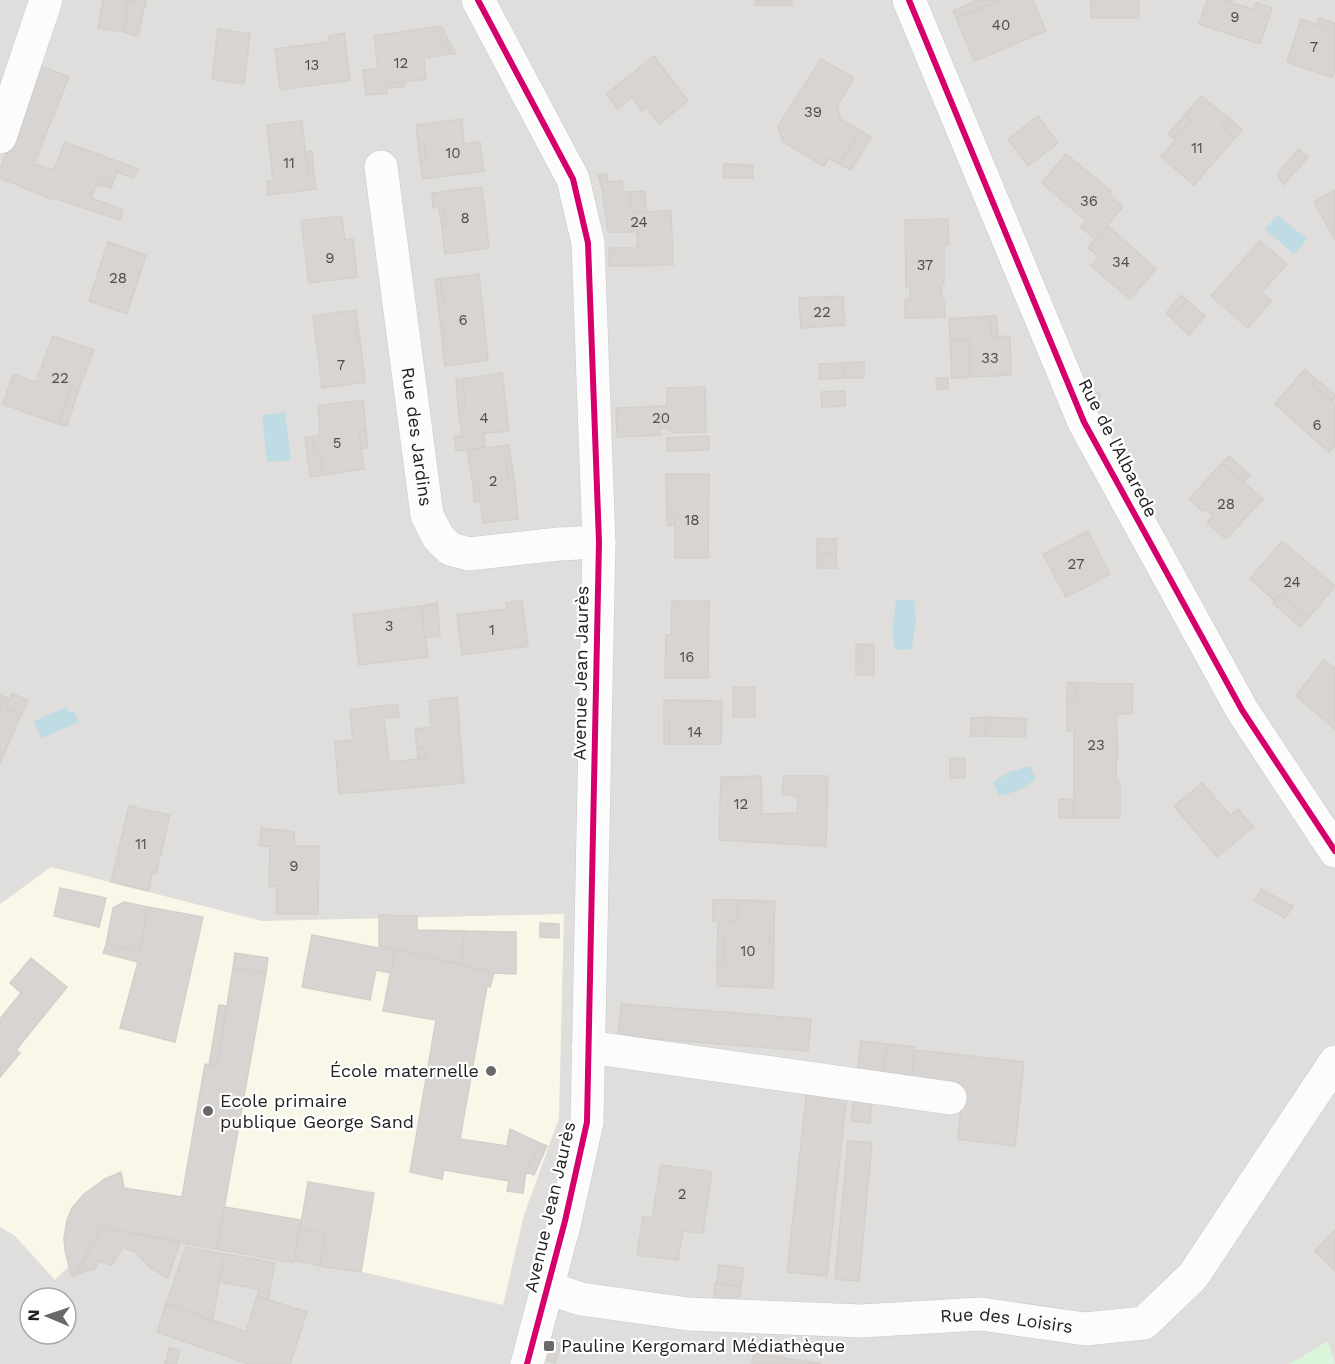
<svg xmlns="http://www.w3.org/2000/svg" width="1335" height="1364" viewBox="0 0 1335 1364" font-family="'Work Sans',sans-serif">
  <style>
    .residential { fill: #dfdedc; fill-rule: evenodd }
    .education { fill: #f8f7e8 }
    .park { fill: #daf5da }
    .parking { fill: #e0dfde }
    .water { fill: #bfdbe3 }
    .building { fill: #d7d4d2; stroke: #d3d0cc; stroke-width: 1.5 }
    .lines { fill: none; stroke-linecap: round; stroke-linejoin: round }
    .minor-casing { stroke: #c9c8c7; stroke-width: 34 }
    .minor { stroke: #fdfcfc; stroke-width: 33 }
    .cycleway-casing { stroke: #fff; stroke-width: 10 }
    .cycleway { stroke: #d6006c; stroke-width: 6 }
    .poi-dot { fill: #6a6968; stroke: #fff; stroke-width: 2 }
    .labels { text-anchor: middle; stroke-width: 4.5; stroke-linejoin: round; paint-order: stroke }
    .number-label { font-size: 15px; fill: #4f4e4e }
    .street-label { font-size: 18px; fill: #222; stroke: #fff }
    .poi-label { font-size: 18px; fill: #222; stroke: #fff; text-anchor: start }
  </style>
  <rect width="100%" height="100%" fill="#f0eeeb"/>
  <path class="residential" d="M0 0H1335V1364H0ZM30 1298H66V1334H30Z"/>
  <path class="education" d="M51 867 262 921 564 914 559 1118 524 1215 503 1305 120 1215 55 1280 14 1235 0 1227V904Z"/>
  <path class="park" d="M1328 1341 1335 1364H1289Z"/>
  <path class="parking" d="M0 1303 30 1311V1334H43L25 1364H0Z"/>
  <path class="water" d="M1278 215 1307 239 1294 254 1265 229Z
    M285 412 291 460 267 462 262 415Z
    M896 600H914L916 617 912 649 895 650 892 632Z
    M66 707 69 713 74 711 79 722 41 738 34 721Z
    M1030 766 1036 779 1018 791 999 796 993 782 1009 772Z"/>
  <path class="building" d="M103 0H134V3L128 2 124 32 98 28Z
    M134 0H146L138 36 124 32 128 2 134 3Z
    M755 0H792V5H755Z
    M978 0 1000 1 956 18 953 11Z
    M1033 0 1046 31 974 61 956 18 1001 0Z
    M1091 0H1139V18H1091Z
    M1207 0H1232L1231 3 1253 9 1256 3 1272 8 1260 44 1199 24Z
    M1319 18 1335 23V31L1316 24Z
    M1301 19 1335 31V70L1332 77 1287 62Z
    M441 26 456 54H451L435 27Z
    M435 27 451 54 424 58 426 79 387 84V93L366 95 363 70 378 69 374 36Z
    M218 29 250 34 244 84 212 79Z
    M344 33 350 80 280 90 275 49 329 42V36Z
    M654 56 688 101 659 124 646 107 642 111 632 97 618 109 606 94Z
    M821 59 854 78 838 105 840 119 860 130 839 164 829 158 824 166 783 142 778 126Z
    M40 66 69 77 34 164 54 170 65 142 138 169 134 178 117 172 113 183 99 178 91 198 123 210 120 220 55 198 54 200 0 178V169Z
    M405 82V87L387 88V84Z
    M1201 96 1229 118 1222 126 1235 138 1194 185 1161 157 1191 122 1185 115Z
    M1185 115 1191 122 1175 140 1168 134Z
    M1038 116 1058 143 1028 166 1008 139Z
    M1229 118 1242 130 1235 138 1222 126Z
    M462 119 464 144 480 142 484 171 423 179 420 162H426L424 142 418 144 416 125Z
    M302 121 308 174H314L316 189 268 195 267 181 273 180 267 125Z
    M860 130 871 137 851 170 839 164Z
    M424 142 426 162H420L418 144Z
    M1299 149 1308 157 1283 185 1277 174Z
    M312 151 314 174H308L305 152Z
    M1066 154 1111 191 1109 194 1123 207 1095 239 1081 227 1086 221 1042 183Z
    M724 164 753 165V178H723Z
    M607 174 608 182 622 181 623 192H630L631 212 671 211 673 265 609 266V248H637V232H608L602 189 598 175Z
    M99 178 113 183 111 188 96 184Z
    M482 187 489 248 445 254 442 227H446L443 207 433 208 432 193Z
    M1335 190V239L1314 202Z
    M645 191 646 212H631L630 192Z
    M443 207 446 227H442L439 208Z
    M342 216 345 240 353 239 357 277 309 283 301 221Z
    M948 219 949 244 944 246V284L941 287 942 299 944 300 945 317 905 318V300L910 299V286L906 287 905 220Z
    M1107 225 1156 269 1130 299 1091 266 1099 257 1088 248Z
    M1260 241 1287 264 1262 292 1271 301 1248 328 1211 296Z
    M108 242 146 255 127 314 89 301Z
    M479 274 488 360 445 366 442 341 445 340 443 320H440L438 303H444L440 279Z
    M435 279H440L444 303H438Z
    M1181 295 1187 300 1171 318 1166 313Z
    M843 296 845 325 801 328 799 298Z
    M1187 300 1205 316 1189 335 1171 318Z
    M356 310 358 325 355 326 357 347H361L365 382 322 388 313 316Z
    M990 316H996L998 336 991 337Z
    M990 316 991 337 1010 336 1011 375 970 377 969 339 950 340 949 319Z
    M440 320H443L445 340 442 341Z
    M358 325 361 347H357L355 326Z
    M53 336 94 350 78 391 70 388 58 424 3 404 13 374 36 382Z
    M969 339 970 377 952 378 950 340Z
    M864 362V378H845L844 363Z
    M844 363 845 378 820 379 819 364Z
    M1305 369 1316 379 1312 384 1335 404V446L1329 452 1275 404Z
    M502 373 509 431 484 433 485 447 456 451 454 437 462 436 458 406 465 405 463 379Z
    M936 378H948V389H937Z
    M463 379 465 405 458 406 456 380Z
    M1316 379 1335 395 1333 402 1312 384Z
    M705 387 706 432 675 433 667 428H660V435L617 437 616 408 667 406V388Z
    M70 388 78 391 67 426 58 424Z
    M1094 390 1101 395 1096 403 1089 398Z
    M845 391V406L822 407 821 392Z
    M363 400 366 431 359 432 364 469 322 475 321 453 314 454 313 437 320 435 318 406Z
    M366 431 368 448 361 449 359 432Z
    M709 436V450L667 451V438Z
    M305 437H313L314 454 321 453 322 475 310 477Z
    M509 445 511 459 505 461 508 478 514 479 518 519 483 523 478 484 473 485 467 450Z
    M1229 456 1250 475 1244 482 1222 463Z
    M511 459 514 479 508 478 505 461Z
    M1222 463 1263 499 1226 539 1207 523 1213 516 1206 509 1204 512 1189 499Z
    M666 474H709L708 558H675V515H667Z
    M478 484 480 501 474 502 473 485Z
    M667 515H675V525H667Z
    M1088 531 1110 574 1066 597 1043 554Z
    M817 539H837L836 554H817Z
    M1282 541 1335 586 1309 617 1280 594 1274 600 1250 579Z
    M817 554H836L837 568H817Z
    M1280 594 1309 617 1300 627 1273 603Z
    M522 600 528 646 462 655 457 615 507 609 506 603Z
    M672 601H709L708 678H665L666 635H671Z
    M437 603 440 636 425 638 421 606Z
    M421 606 428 657 359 665 353 615Z
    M856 644 874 645V656H856Z
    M856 656H874V675H856Z
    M1324 660 1335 668V729L1296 696Z
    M1067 683H1076L1075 701H1067Z
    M1076 683 1133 684 1132 714H1116L1118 758H1116V782H1120V818H1074V731H1067V701H1075Z
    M733 687H755V717H733Z
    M12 693 28 701 21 715 6 709Z
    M0 695 9 699 6 709 21 715 0 764Z
    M457 697 464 783 339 794 335 742 353 740 350 710 398 704 399 717 384 718 389 762 418 759 426 758 425 748H417L415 729 431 727 429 701Z
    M664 700 722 701 721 744H669V721H664Z
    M987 717 1026 719 1025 737 986 736Z
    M987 717 986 736H971V718Z
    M664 721H669V744H664Z
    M417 748H425L426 758 418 759Z
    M965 758V778H950V759Z
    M761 776 762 814 797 813 798 796 782 794 784 776H828L826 846 719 840 721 777Z
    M1202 783 1230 815 1238 809 1253 827 1217 857 1174 806Z
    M1059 799H1074V818H1059Z
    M129 806 170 815 156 874 152 873 149 891 111 882Z
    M261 828 294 832 295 846H319L318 914H276L277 886H269L270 846H260Z
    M60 888 106 898 99 927 54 916Z
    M1261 889 1293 906 1285 918 1255 901Z
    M713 900H737L738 921H728V937H724L723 959H727V965H717L718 921H713Z
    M737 900 775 901 774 922H770L769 943H774L773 988 717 986V965H727V959H723L724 937H728V921H738Z
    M124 902 148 907 140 951 106 945 113 908Z
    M148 907 203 917 175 1042 120 1028 138 962 103 953 106 945 140 951Z
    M379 915 417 916V930L467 931 464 934 461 964 379 946Z
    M770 922H774V943H769Z
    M540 923 559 924V938L540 937Z
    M467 931 516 932V974L494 973 461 964 464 934Z
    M312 935 379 948V946L395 949 391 973 376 970 370 1000 302 987Z
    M395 949 494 973 490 987 487 986 460 1139 507 1146 510 1129 540 1143 526 1172 523 1193 507 1191 509 1181 444 1170 442 1179 410 1172 436 1020 383 1011Z
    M235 953 268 958 266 973 233 968Z
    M31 958 67 987 16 1050 20 1053 0 1077V1019L21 993 10 983Z
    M233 968 266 973 217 1249 102 1228 74 1277 71 1274 65 1251 64 1238 67 1220 72 1208 84 1194 105 1179 121 1172 124 1188 182 1197 205 1064 217 1066Z
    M621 1004 811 1019 808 1051 618 1036Z
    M219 1005 226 1006 217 1066 209 1065Z
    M861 1041 887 1044 883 1079 857 1076Z
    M887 1044 915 1047 911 1082 883 1079Z
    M915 1050 1024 1062 1015 1146 958 1139 963 1088 911 1082Z
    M807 1089 847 1093 827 1276 787 1272Z
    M854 1092 872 1095 870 1123 851 1121Z
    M848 1141 872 1143 859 1281 835 1279Z
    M540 1143 547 1146 534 1175 526 1172Z
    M661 1165 712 1172 703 1233 683 1231 678 1260 637 1255 643 1217 652 1218Z
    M308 1182 374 1193 361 1272 320 1266 326 1233 300 1229Z
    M225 1207 301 1220 294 1263 217 1249Z
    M102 1228 180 1241 168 1278 148 1266 136 1252 123 1247 112 1265 99 1261 94 1269 75 1274Z
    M300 1229 326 1233 320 1266 294 1260Z
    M1335 1230V1271L1315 1251Z
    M186 1247 225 1254 212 1321 166 1304Z
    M225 1254 275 1263 268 1299 257 1296 259 1289 220 1282Z
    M719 1265 744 1268 741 1287 717 1283Z
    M715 1283 741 1287 738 1303 714 1299Z
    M257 1296 307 1312 290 1364H249L157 1332 166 1304 246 1332Z
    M553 1341 561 1344 555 1363 547 1360Z
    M169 1348 180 1350 176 1364H165Z
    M754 1353 821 1364H752Z"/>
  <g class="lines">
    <defs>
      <g id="minor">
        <path d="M478 0 573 179 588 243 599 542 587 1122 565 1221 527 1364"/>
        <path d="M909 0 1084 422 1242 710 1335 851"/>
        <path d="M0 137 46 0"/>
        <path id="s1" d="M381 167 427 515 438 537 450 549 469 554 559 544 599 542"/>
        <path d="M588 1047 950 1098"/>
        <path id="s2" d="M548 1288 581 1299 688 1314 861 1321 981 1314 1085 1329 1144 1323 1193 1276 1335 1062"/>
      </g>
    </defs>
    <use href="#minor" class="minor-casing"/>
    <use href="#minor" class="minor"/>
    <defs>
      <path id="cycleway" d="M478 0 573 179 588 243 599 542 587 1122 565 1221 527 1364
        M909 0 1084 422 1242 710 1335 851"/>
    </defs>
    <use href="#cycleway" class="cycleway-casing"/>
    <use href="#cycleway" class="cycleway"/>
  </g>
  <g class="poi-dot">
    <circle cx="491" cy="1071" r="6"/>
    <circle cx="208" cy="1111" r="6"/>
    <rect x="543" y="1340" width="12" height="12" rx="3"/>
  </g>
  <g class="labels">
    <g class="number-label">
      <text x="1235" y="22">9</text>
      <text x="1001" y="30">40</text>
      <text x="1314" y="52">7</text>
      <text x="401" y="68">12</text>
      <text x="312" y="70">13</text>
      <text x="813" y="117">39</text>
      <text x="1197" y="153">11</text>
      <text x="453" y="158">10</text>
      <text x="289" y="168">11</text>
      <text x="1089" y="206">36</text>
      <text x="465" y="223">8</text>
      <text x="639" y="227">24</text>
      <text x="330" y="263">9</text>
      <text x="1121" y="267">34</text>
      <text x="925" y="270">37</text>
      <text x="118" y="283">28</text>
      <text x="822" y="317">22</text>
      <text x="463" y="325">6</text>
      <text x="990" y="363">33</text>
      <text x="341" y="370">7</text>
      <text x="60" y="383">22</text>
      <text x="484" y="423">4</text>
      <text x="661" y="423">20</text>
      <text x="1317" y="430">6</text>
      <text x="337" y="448">5</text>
      <text x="493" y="486">2</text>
      <text x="1226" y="509">28</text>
      <text x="692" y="525">18</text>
      <text x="1076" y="569">27</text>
      <text x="1292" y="587">24</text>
      <text x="389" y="631">3</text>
      <text x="492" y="635">1</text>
      <text x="687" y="662">16</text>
      <text x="695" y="737">14</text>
      <text x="1096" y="750">23</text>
      <text x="741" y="809">12</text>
      <text x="141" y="849">11</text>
      <text x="294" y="871">9</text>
      <text x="748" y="956">10</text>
      <text x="682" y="1199">2</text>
    </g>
    <g class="street-label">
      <text dy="6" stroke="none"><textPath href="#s1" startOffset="272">Rue des Jardins</textPath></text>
      <text transform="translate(1118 448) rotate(63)" y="6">Rue de l'Albarede</text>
      <text transform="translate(581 673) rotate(-89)" y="6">Avenue Jean Jaurès</text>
      <text transform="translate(550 1207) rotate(-77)" y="6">Avenue Jean Jaurès</text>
      <text dy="6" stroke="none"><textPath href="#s2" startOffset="462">Rue des Loisirs</textPath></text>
    </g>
    <g class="poi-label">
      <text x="479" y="1077" text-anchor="end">École maternelle</text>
      <text x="220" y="1107">Ecole primaire<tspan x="220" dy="21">publique George Sand</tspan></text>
      <text x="561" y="1352">Pauline Kergomard Médiathèque</text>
    </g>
  </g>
  <g transform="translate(48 1316) rotate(272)"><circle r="28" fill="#ffffff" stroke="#a7a7a7" stroke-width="1.5"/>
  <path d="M0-4.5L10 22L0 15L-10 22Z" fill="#6a6968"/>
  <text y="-9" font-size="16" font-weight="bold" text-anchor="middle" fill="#222222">N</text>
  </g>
</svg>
